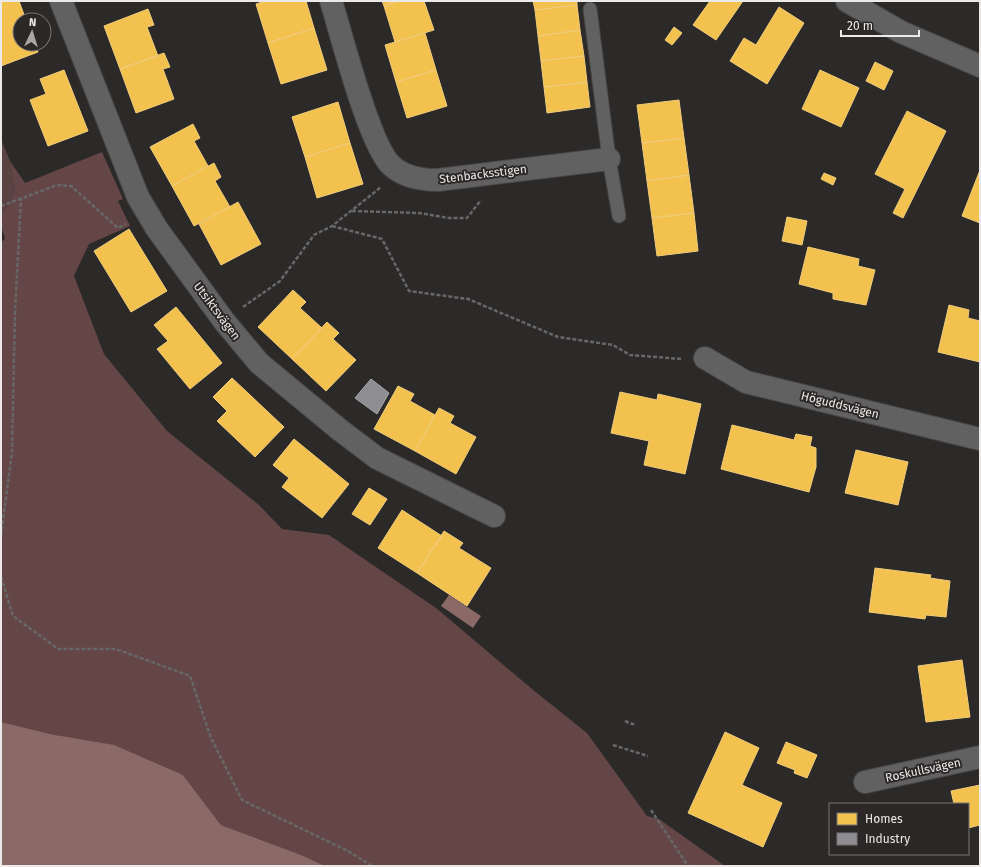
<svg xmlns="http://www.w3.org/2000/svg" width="981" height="867" viewBox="0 0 981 867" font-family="'Fira Sans',sans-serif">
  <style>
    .green { fill: #5a4443 }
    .forest { fill: #644646 }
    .water { fill: #8a6967 }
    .homes { fill: #f2c14e; stroke: #f0cd7c }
    .industry { fill: #8d8d92; stroke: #aaa9ac }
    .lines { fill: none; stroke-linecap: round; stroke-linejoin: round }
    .service-casing { stroke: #484545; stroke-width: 15 }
    .minor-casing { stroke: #484545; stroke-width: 24 }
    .path { stroke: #686767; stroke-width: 2.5; stroke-dasharray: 4 2; stroke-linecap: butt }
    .service { stroke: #626161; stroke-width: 13 }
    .minor { stroke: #626161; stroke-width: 22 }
    .labels { text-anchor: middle; stroke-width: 4; stroke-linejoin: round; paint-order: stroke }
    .street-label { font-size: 12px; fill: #ece9e9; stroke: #2d2828 }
  </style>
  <rect width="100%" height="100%" fill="#2c2929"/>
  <path class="green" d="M1 139 10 161 15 193 1 216Z"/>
  <path class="forest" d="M102 152 123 199 118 201 130 226 89 244 74 276 104 354 167 431 259 505 282 529 329 535 436 608 532 689 587 733 647 816 659 819 725 866H325L304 856 221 825 183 775 55 735 1 722V243L5 238 1 226V216L15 193 10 161 25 183Z"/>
  <path class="water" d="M449 595 481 616 473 628 441 606Z
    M1 722 55 735 114 745 183 775 221 825 304 856 325 866H1Z"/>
  <path class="homes" d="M1 1H19L26 20H20V44H35L38 52 1 66Z
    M265 1H306L314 28 268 43 256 4Z
    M382 1H398L384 6Z
    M398 1H424L434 30 395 42 384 6Z
    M533 1H577V5L535 10Z
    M710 1H743L716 40 693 25Z
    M577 5 580 30 538 36 535 10Z
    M779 7 804 23 767 84 730 61 744 38 756 45Z
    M148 9 154 25 147 27 158 56 120 69 104 26Z
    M674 27 682 33 672 45 665 40Z
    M314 28 327 70 281 84 268 43Z
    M580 30 584 56 541 61 538 36Z
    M425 33 436 70 396 82 385 45Z
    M164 53 170 67 163 69 174 99 136 113 120 69Z
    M584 56 587 82 544 87 541 61Z
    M875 62 893 71 884 90 866 81Z
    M64 70 88 131 48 146 30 100 46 94 40 79Z
    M436 70 447 106 407 118 396 82Z
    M820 70 859 88 841 127 802 109Z
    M587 82 590 107 547 113 544 87Z
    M679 100 684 138 642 143 637 105Z
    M338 102 350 143 305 157 292 117Z
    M907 111 946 131 903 218 893 213 905 189 875 174Z
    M193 124 200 138 194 141 208 166 172 186 150 147Z
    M684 138 689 175 647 181 642 143Z
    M350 143 363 184 317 198 305 157Z
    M214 163 221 177 215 181 230 207 194 226 172 186Z
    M980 170V223L962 216Z
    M824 173 836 178 833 185 821 179Z
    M689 175 694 213 652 218 647 181Z
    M238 202 261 244 221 265 199 224Z
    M694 213 698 251 657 256 652 218Z
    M787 217 807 221 802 245 782 241Z
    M129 229 167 291 131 312 94 251Z
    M808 247 859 259 858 266 875 270 866 305 833 299V293L799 284Z
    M293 290 306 302 300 308 322 328 292 359 258 327Z
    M949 305 969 310 968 318 980 321V362L938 352Z
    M176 307 222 363 190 389 157 349 168 341 154 325Z
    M327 322 339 333 333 339 356 360 326 391 292 359Z
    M232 378 284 427 255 457 217 421 227 411 213 397Z
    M398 386 414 394 410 401 435 415 415 451 374 429Z
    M620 392 657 400 658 394 701 404 685 474 644 465 649 441 611 433Z
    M439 408 454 416 450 423 476 437 456 474 415 451Z
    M732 425 794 440 796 434 812 437 810 446 816 448V467L809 492 721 469Z
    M294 439 349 484 322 518 282 487 289 478 273 465Z
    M856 450 908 462 898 505 845 493Z
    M369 488 387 499 370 525 352 514Z
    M402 510 442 536 417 573 378 548Z
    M444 531 463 543 459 548 491 568 467 606 417 573Z
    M875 568 931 575 930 578 950 581 946 617 926 615 925 619 869 612Z
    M962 660 970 717 926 722 918 666Z
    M725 732 759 748 742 785 782 803 763 847 688 813Z
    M786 742 817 755 807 778 794 773 795 770 777 763Z
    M980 785V825L968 828V804H954L951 791Z"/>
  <path class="industry" d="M371 379 389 393 377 414 355 398Z"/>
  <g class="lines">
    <defs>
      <path id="service" d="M590 9 609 159 619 216"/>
      <path id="minor" d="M61 1 138 197 157 229 224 321 259 363 340 430 377 458 494 516
        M331 1C341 33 370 148 392 166 404 177 423 180 438 180L609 159
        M847 1 901 32 980 66
        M705 358 746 382 980 439
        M865 782 980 757"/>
    </defs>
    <use href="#service" class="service-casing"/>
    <use href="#minor" class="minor-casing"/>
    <path class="path" d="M1 206 57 185 71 186 118 228 126 224
      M352 211 419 213 449 218H467L481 200
      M332 226 382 239 409 291 468 299 558 337 613 345 630 355 682 359
      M243 307 280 281 314 235 332 226 381 187
      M1 536 12 452 15 312 21 198
      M1 577 13 616 58 649H116L190 676 211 738 242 800 348 851 372 866
      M625 721 635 725
      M613 745 648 756
      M651 810 688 866"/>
    <use href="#service" class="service"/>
    <use href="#minor" class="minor"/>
  </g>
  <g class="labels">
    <g class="street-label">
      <text transform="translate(483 174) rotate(-7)" y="4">Stenbacksstigen</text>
      <text transform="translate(217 311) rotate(53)" y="4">Utsiktsvägen</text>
      <text transform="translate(840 405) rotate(14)" y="4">Höguddsvägen</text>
      <text transform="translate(923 770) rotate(-12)" y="4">Roskullsvägen</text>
    </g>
  </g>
  <rect width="981" height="867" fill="none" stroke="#ece9e9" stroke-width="4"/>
  <rect x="829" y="803" width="140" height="52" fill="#2d2828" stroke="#797575"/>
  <rect x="837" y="813" width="20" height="12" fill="#f2c14e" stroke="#797575"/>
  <text x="865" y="823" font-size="12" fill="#ece9e9">Homes</text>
  <rect x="837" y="833" width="20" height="12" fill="#8d8d92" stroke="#797575"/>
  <text x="865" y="843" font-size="12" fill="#ece9e9">Industry</text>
  <g transform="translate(32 32) rotate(4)"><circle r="19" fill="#2d2828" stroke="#797575"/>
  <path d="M0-3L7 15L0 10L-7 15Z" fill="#a9a6a6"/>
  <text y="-6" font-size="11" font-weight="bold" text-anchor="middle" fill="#ece9e9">N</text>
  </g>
  <path d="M841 30v6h78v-6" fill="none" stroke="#ece9e9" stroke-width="2"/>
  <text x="847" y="30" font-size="12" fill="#ece9e9" stroke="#2d2828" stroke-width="3" paint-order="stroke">20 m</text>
</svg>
